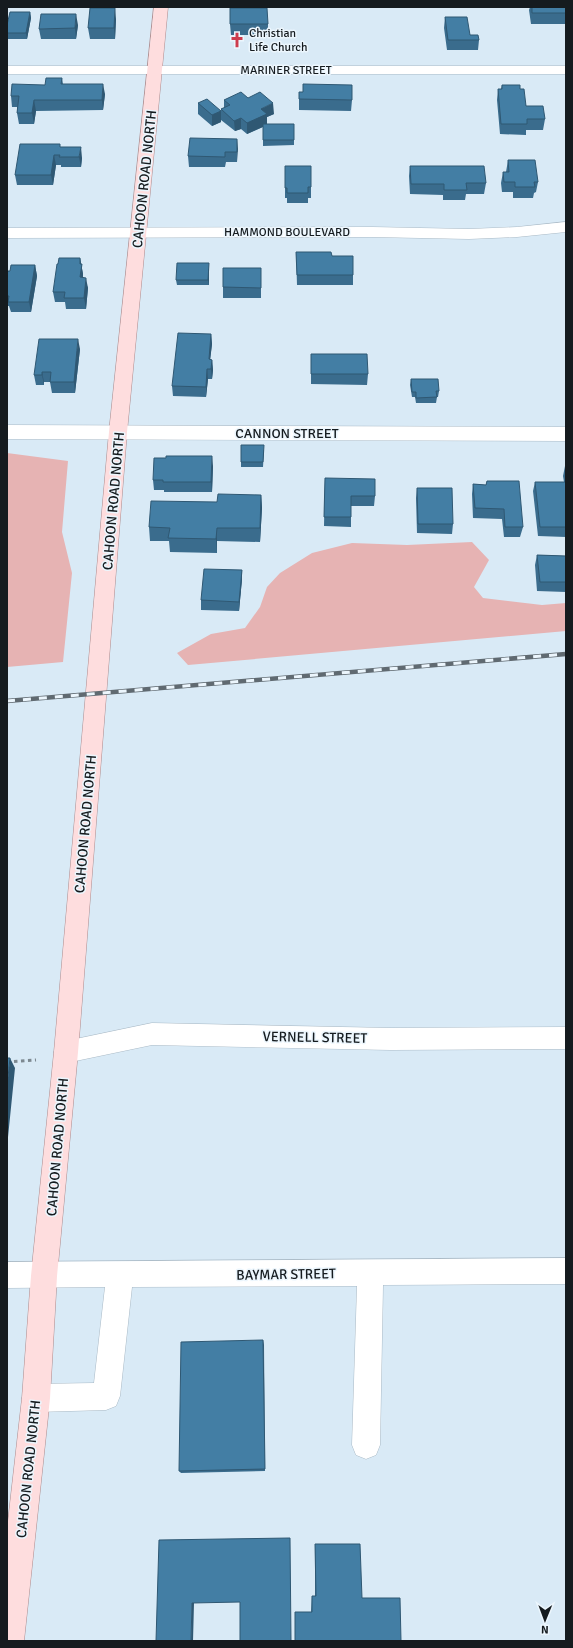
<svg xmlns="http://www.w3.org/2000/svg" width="573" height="1648" viewBox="0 0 573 1648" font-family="Signika,sans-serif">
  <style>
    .green { fill: #e6b3b3 }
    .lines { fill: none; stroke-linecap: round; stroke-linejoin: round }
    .minor-casing { stroke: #aabac6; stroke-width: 1 }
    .major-casing { stroke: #ac8b8d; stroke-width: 1 }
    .path { stroke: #7d8991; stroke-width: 3; stroke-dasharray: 3.5 3.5; stroke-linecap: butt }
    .minor { fill: #fff; fill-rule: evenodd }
    .major { fill: #feddde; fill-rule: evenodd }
    .rail-casing { stroke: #606a71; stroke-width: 4.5 }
    .rail { stroke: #ecf6fd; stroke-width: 3; stroke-dasharray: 8; stroke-linecap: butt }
    .wall { fill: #3a6c8d }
    .shaded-wall { fill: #2f5873 }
    .building { fill: #437ea4; stroke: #2f5873 }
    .labels { text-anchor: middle; stroke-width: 3; stroke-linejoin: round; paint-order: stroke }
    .far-poi-label { font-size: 12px; fill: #151b1f; stroke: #ecf6fd; text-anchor: start }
    .far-street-label { font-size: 12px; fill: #151b1f; stroke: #ecf6fd }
    .street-label { font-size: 14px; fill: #151b1f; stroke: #ecf6fd }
  </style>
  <rect width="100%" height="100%" fill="#d9eaf6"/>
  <path class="green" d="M7 453 68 461 62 532 72 573 63 662 7 667Z
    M472 542 489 560 474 587 483 598 542 605 566 603V631L188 665 177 653 211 634 245 628 260 607 267 587 280 573 312 553 352 543 407 545Z"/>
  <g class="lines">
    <defs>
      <path id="minor" d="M7 66H566V74H7Z
        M566 222V232L517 237 469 239 372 237 7 238V228L372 227 469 229 517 227Z
        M7 425 566 427V441L7 439Z
        M152 1023 391 1028 566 1027V1049L391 1050 152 1045 66 1063 57 1060 54 1052 57 1044 66 1041Z
        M566 1258V1284L383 1285 380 1445 376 1455 366 1459 356 1455 352 1445 357 1286 132 1287 120 1396 116 1406 106 1410 36 1412 26 1408 22 1398 26 1388 36 1384 94 1383 105 1287 7 1288V1262Z"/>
      <path id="major" d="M154 7H168L127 432 78 1052 57 1276 50 1398 24 1641H7V1530L22 1398 31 1276 54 1052 109 432Z"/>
    </defs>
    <use href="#minor" class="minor-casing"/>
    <use href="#major" class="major-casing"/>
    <path class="path" d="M7 1062 36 1060"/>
    <use href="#minor" class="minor"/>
    <use href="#major" class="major"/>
    <defs>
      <path id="rail" d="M7 701 566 654"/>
    </defs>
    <use href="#rail" class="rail-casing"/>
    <use href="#rail" class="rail"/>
  </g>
  <path class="wall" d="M530 7H566V24H531L529 10Z
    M30 12 31 18 27 39H7V25Z
    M445 17 470 35 479 40 478 50H447L444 28Z
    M116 19 115 39H90L88 28Z
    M230 24H268V35H231Z
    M78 25 76 39H41L39 29Z
    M62 78 63 84 105 94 103 110 36 111 34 124H19L17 113V107H12L11 96 45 85Z
    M502 85 520 89 526 106 545 119 543 130H526V135L500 134 497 100 498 89H501Z
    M299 92 352 100 351 111 299 110Z
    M248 98 274 114 267 117V124H294V145L263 146V127L247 134 241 129 235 131 221 120V122L212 126 198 114V103L221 111V109L224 108V100Z
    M237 139V162H226L225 167H189L188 156Z
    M61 147 82 158 81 167H61V165H56L53 185H17L15 175Z
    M508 160 538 182 536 192 534 193 533 198H513V192H502L501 183 503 172H506Z
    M285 166H311V198H308V203H287V198H285Z
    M410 166 486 183 484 194H466L465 200H443V195L410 194 409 176Z
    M296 252 332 256 353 275V285H297Z
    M80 258 83 274V277L88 288 86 309H66L65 302H55L53 292Z
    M35 265 37 276 31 312H11L9 306H7V274L10 271Z
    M261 268V298H223V287Z
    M209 269V285H177L176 280Z
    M211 334 212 344 210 359 212 360 213 370 212 379H208L206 397 173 396 172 386Z
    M80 349 75 393H52L50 382H44V385H36L34 375Z
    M311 354 368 374 367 385 311 384Z
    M411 379 439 391 438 397H437L436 403H416L415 397H412L410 385Z
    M264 450 263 467H241V462Z
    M213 466 212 492H164V490H154L153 480Z
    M565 466H566V540V537L538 536 533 491 535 482H564L563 476Z
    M325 478 375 496 374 506H351V527L324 526Z
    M487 481 523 527 520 537H504L502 519 473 518 472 494 473 484 486 485Z
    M417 488 453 524 452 534 417 533 416 498Z
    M261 495 262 508 260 542 217 541V553L170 552 169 541H150L149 527 217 502Z
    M537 555 566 556V592L537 591 535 565Z
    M242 570V579L239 611 201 610V600Z
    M263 1340 265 1471 181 1473 179 1471Z
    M315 1544 362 1598 311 1612 312 1596H315Z"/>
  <path class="shaded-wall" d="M115 8 116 19 115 39 114 28Z
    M30 12 31 18 27 39 26 33Z
    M76 14 78 25 76 39 75 28Z
    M103 84 105 94 103 110 102 100Z
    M34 100 36 111 34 124 32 113Z
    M273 103 274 114 267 117V125L247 134V123L261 109Z
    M221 111V122L212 126V115Z
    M241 118V129L235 131 234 121Z
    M237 139 238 149 237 162Z
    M81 147 82 158 81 167 79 157Z
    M54 155 56 165 53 185 51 175Z
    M80 258 83 274 82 288 80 277Z
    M209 263V285L208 280Z
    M35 265 37 276 31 312 29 302Z
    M86 278 88 288 86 309 84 298Z
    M211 334 212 344 209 370V359Z
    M78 339 80 349 75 393 74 382Z
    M212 360 213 370 212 379 211 369Z
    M207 369 208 379 206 397V387Z
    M42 372 44 382V385L42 375Z
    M212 456 213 466 212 492 211 482Z
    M261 495 262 508 260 542V528Z
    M217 528V553L216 539Z
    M242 570V579L239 611V602Z
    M10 1058 15 1068 7 1147V1087Z
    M263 1340 264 1345 265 1471V1469Z
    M192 1603H194L193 1641H191Z"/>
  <path class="building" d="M532 7H566V13H532Z
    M90 8H115L114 28H88Z
    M230 8H267L268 24H230Z
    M10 12H30L26 33H7V25Z
    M41 14H76L75 28 39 29Z
    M445 17H467L470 35H478L479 40H448Z
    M46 78H62L61 84H103L102 100H34L32 113H17L19 96H11L12 84 45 85Z
    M303 84 352 85V100L299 99V92H303Z
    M502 85H520V89H524L526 106H543L545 119H527V124H501L498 89H502Z
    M241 92 248 98 260 92 273 103 261 109 267 114 247 123 241 118 234 121 221 109 230 105 224 100Z
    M207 99 221 111 212 115 198 103Z
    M263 124H294V140H263Z
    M190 138 237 139V152H225V157L188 156Z
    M20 144H60V147H81L79 157H59L60 155H54L51 175H15Z
    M508 160H535L538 182H534L535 187H515V182H504L503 172H509Z
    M285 166H311V187H308V193H287V188H285Z
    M410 166H484L486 183H466L467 190H444V184H411Z
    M296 252H331L332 256H353V275H297Z
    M59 258H80V264H82L80 277 86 278 84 298H64L65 292H53L57 264H58Z
    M177 263H209L208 280H176Z
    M11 265H35L29 302H8L9 296H7V274L8 271H10Z
    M223 268H261V288L223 287Z
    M178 333 211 334 209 359 212 360 211 369H207L206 387 172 386Z
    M39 339H78L74 382H50L51 372H42V375H34Z
    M311 354H367L368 374H311Z
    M411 379H438L439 391H436L437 397 416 398V392H412Z
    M241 445H264L263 462H241Z
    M166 456H212L211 482H163V480H153L154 458H166Z
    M325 478 375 479V496H351V517H324Z
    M487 481H519L523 527H505L504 509 475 508 473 484 486 485Z
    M535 482H566V527H540Z
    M417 488H452L453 524H418Z
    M218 494 261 495 260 528H217L216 539 168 538 170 528 149 527 151 501 217 502Z
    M537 555 566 556V582H540Z
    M204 569 242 570 239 602 201 600Z
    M7 1058H10L7 1087Z
    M263 1340 265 1469 179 1471 181 1342Z
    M290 1538 291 1641H240V1602L192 1603 191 1641H156L159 1540Z
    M315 1544H360L362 1598H400L401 1641H295V1612H312V1596H316Z"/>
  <defs>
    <symbol id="church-bare" viewBox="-9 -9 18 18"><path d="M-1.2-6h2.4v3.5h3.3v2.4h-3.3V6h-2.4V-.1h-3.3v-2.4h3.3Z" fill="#cd3d4e" stroke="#ecf6fd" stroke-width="2.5" paint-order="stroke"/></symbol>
  </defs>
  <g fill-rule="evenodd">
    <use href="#church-bare" x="226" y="29" width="22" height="22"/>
  </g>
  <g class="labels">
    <g class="far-poi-label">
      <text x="249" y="37">Christian<tspan x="249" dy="14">Life Church</tspan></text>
    </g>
    <g class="far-street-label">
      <text x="286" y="74">MARINER STREET</text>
      <text x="287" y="236">HAMMOND BOULEVARD</text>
    </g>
    <g class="street-label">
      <text transform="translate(144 179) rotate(-84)" y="5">CAHOON ROAD NORTH</text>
      <text x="287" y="438">CANNON STREET</text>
      <text transform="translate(113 501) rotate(-85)" y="5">CAHOON ROAD NORTH</text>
      <text transform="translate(85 824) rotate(-85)" y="5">CAHOON ROAD NORTH</text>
      <text transform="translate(315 1037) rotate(1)" y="5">VERNELL STREET</text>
      <text transform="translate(57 1147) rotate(-85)" y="5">CAHOON ROAD NORTH</text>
      <text transform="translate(286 1274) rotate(-1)" y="5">BAYMAR STREET</text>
      <text transform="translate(28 1469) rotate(-84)" y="5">CAHOON ROAD NORTH</text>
    </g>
  </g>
  <rect width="573" height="1648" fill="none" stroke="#151b1f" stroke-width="16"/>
  <g transform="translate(545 1620) rotate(181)" stroke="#ecf6fd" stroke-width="3" paint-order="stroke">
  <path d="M0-3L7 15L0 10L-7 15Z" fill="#151b1f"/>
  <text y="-6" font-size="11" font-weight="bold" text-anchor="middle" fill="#151b1f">N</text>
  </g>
</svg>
